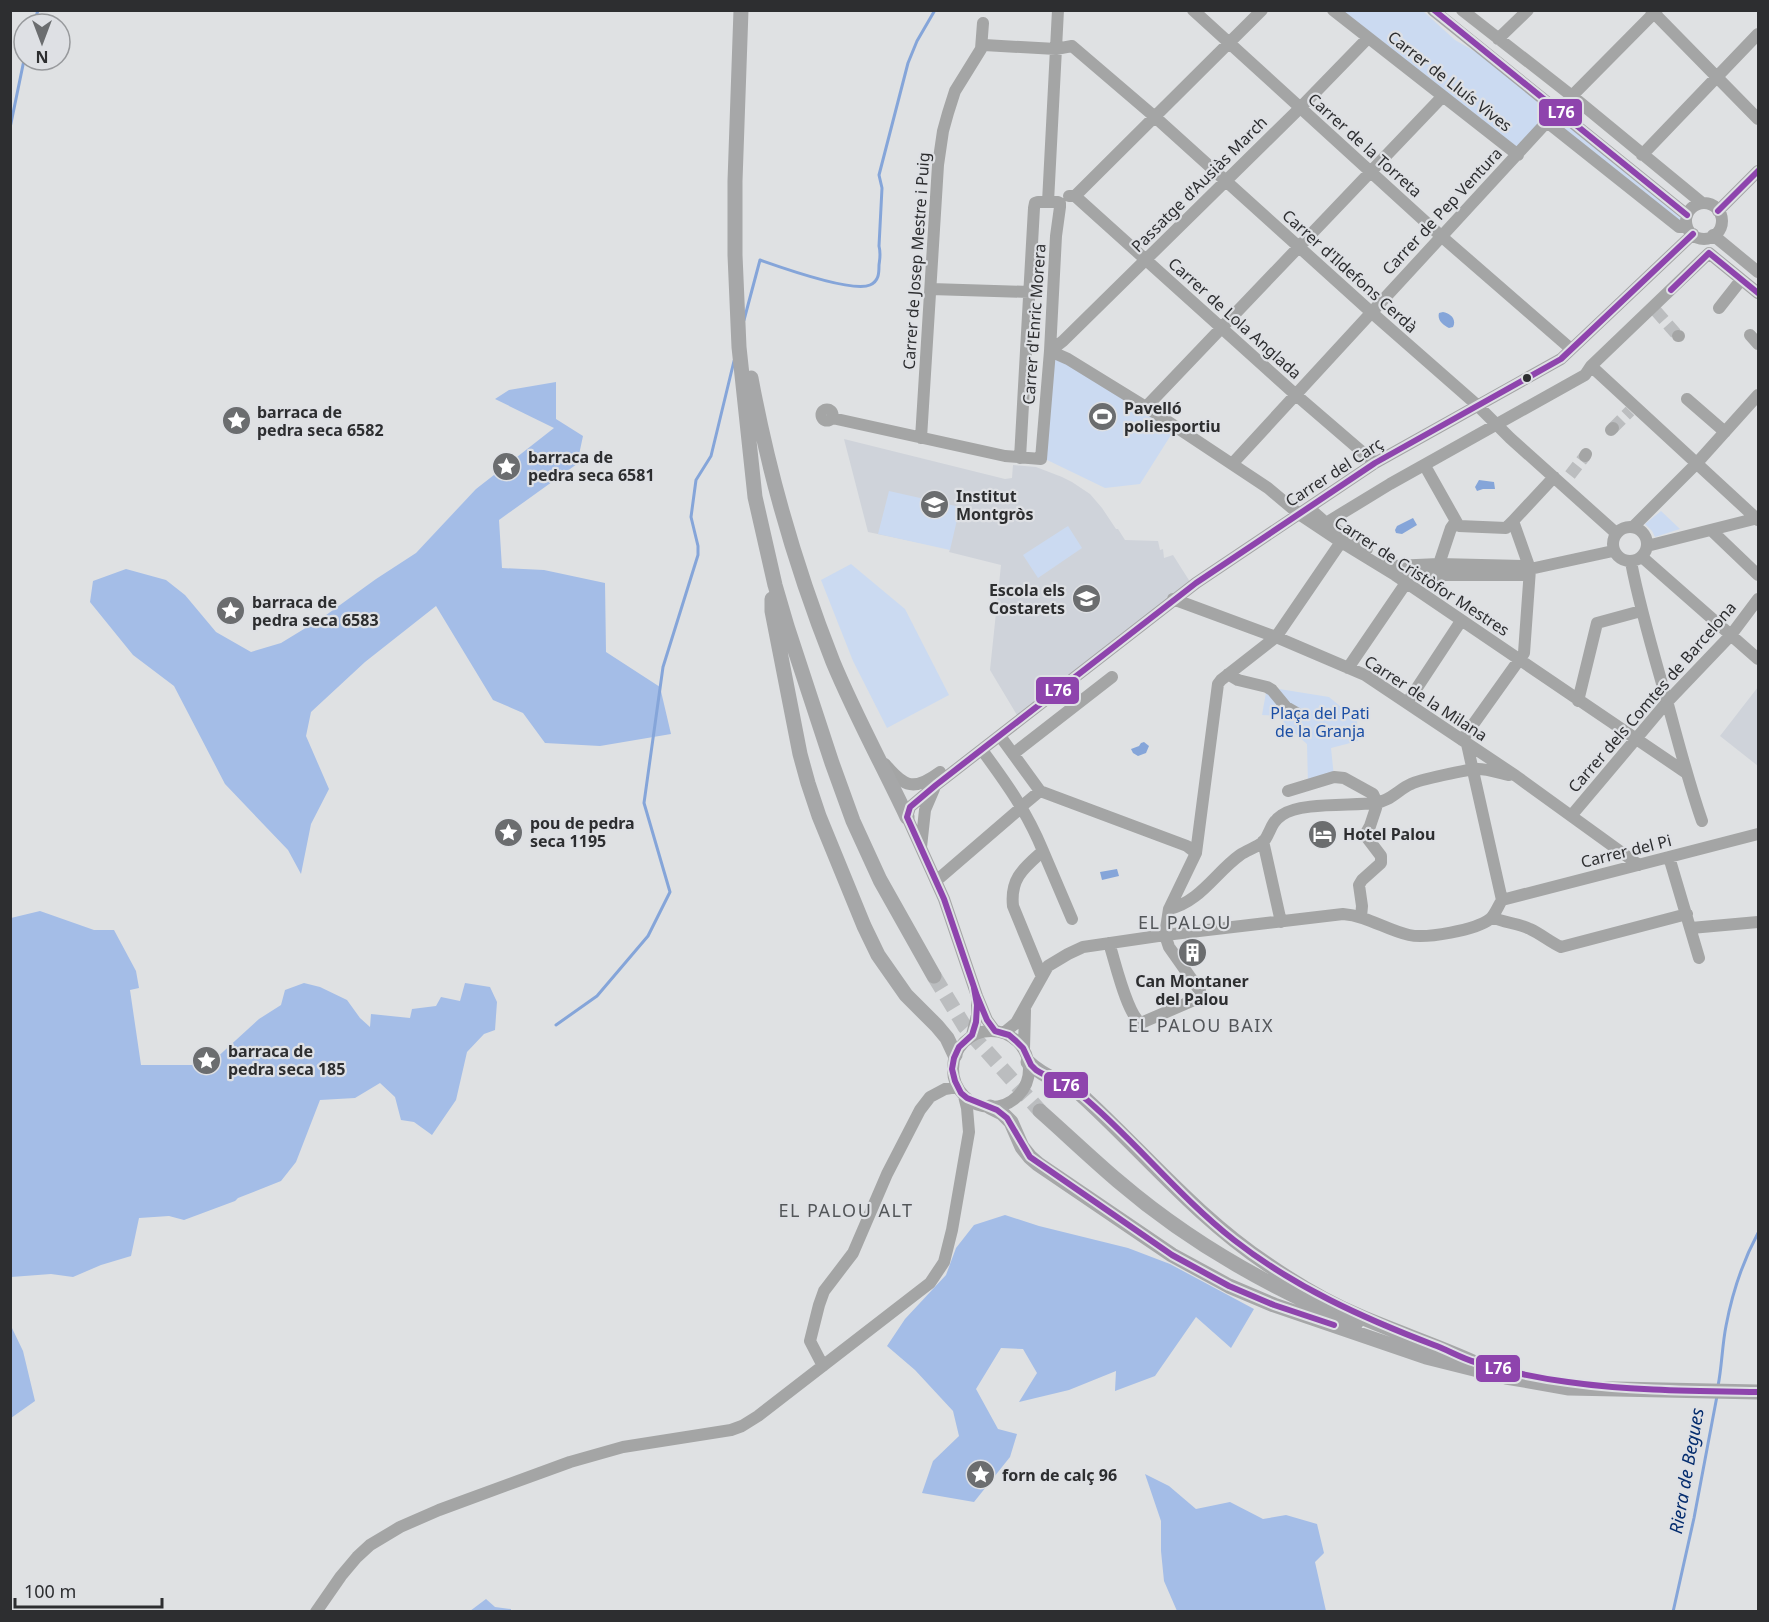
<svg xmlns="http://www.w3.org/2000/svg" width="1769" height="1622" viewBox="0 0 1769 1622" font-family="'Noto Sans',sans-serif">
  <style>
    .built { fill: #cfd3da }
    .green { fill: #cbdaf1 }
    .forest { fill: #a4bde7 }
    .water { fill: #85a5d9 }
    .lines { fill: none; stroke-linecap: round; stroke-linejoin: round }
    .stream { stroke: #85a5d9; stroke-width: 3 }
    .minor-tunnel { stroke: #bbbdbf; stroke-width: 12; stroke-dasharray: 12 6; stroke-linecap: butt }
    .major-tunnel { stroke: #bbbdbf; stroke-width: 15; stroke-dasharray: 15 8; stroke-linecap: butt }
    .minor { stroke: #a4a5a5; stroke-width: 12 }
    .major { stroke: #a6a7a8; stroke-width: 15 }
    .bus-1-casing { stroke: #dee0e4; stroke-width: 10 }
    .bus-1 { stroke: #8e44ad; stroke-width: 6 }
    .bus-dot { fill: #2d2e30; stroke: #dee0e4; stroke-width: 2 }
    .labels { text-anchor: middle; stroke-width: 4.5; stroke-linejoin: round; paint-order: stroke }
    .street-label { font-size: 16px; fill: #2d2e30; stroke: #dee0e4 }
    .poi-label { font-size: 16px; font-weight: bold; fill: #2d2e30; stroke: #dee0e4; text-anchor: start }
    .park-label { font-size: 16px; fill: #1a4ea5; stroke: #dee0e4 }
    .neighbourhood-label { font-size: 18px; letter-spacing: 1.5px; fill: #535659; stroke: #dee0e4 }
    .water-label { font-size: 18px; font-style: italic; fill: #052d6e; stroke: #dee0e4 }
    .line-badge { stroke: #dee0e4; stroke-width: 2 }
    .badge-label { font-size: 16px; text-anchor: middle; font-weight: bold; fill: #fff }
  </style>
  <rect width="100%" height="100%" fill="#dfe1e3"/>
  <path class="built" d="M844 439 1005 479 1012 478 1013 465 1036 467 1062 477 1072 482 1090 494 1102 508 1116 529H1118L1125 540 1158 541 1160 550 1163 549 1164 558 1173 555 1192 585 1020 720 990 670 1001 565 949 552 950 549 868 532Z
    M1758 687V766L1720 736Z"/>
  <path class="green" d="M1343 11H1423L1455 40 1481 55 1552 112 1518 151Z
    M1556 116 1682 217V225L1551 122Z
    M1050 351 1176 427 1140 484 1105 488 1041 457Z
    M889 491 960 507 950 550 878 534Z
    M1661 511 1680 529 1655 537 1652 531 1645 524Z
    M1068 526 1082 548 1038 578 1023 555Z
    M851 564 905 609 949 695 887 728 853 661 821 580Z
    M1267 687 1329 697 1357 720 1358 741 1331 748 1334 777 1308 783 1307 744 1284 724 1283 716 1262 715Z"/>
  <path class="forest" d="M556 382V419L583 436 577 464 499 520 502 568 544 570 605 583 606 652 660 687 671 734 600 746 545 743 523 713 493 700 436 606 365 662 311 712 306 736 329 789 311 824 301 874 288 850 225 784 174 686 133 655 90 602 93 581 126 569 166 580 185 595 216 632 251 652 281 643 322 618 376 579 416 553 476 489 554 428 495 399 509 390Z
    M40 911 94 930H114L136 971 139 988 130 990 141 1065H201L213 1061 259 1019 281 1005 285 990 304 983 320 987 347 1000 360 1018 370 1027 371 1014 410 1018 412 1009 436 1006 441 997 460 1001 465 983 490 987 497 1002 495 1030 484 1034 467 1052 456 1100 432 1135 414 1122 401 1120 395 1097 380 1083 355 1098 320 1100 296 1162 281 1181 238 1198 235 1201 184 1220 169 1216 139 1218 131 1256 101 1265 73 1277 51 1274 11 1277V918Z
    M1005 1215 1039 1226 1128 1248 1170 1264 1254 1309 1231 1348 1196 1317 1155 1376 1115 1391 1116 1371 1069 1390 1019 1402 1037 1373 1023 1349 1001 1348 976 1389 998 1429 1017 1434 1010 1457 974 1502 922 1493 933 1461 959 1436 953 1411 915 1370 887 1346 905 1319 946 1275 956 1248 974 1225Z
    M11 1326 23 1351 35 1401 11 1418Z
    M1145 1474 1169 1486 1196 1509 1230 1502 1263 1519 1286 1515 1317 1524 1324 1553 1315 1562 1326 1611H1177L1164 1581 1161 1551V1521Z
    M486 1599 495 1607 511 1609V1611H470Z"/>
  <path class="water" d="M1443 312C1450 313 1457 319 1453 327L1449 328C1443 325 1437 320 1439 313Z
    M1479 480 1494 482 1495 489H1483L1477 491 1475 487Z
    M1413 518 1417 525 1402 534 1396 533 1395 530 1397 526Z
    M1144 742 1149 746 1146 753 1138 756 1133 753 1131 749 1139 746 1141 743Z
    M1117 869 1119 876 1102 880 1100 872Z"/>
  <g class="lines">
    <path class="stream" d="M34 24 38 10
      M10 128 24 60
      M744 320 760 260C780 267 852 293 870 285 879 281 879 273 879 265 880 257 881 254 879 246L882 188 879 175 908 63 917 41 935 10
      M556 1025 597 996 648 936 670 892 644 803 663 667 698 555V546L691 517 696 480 711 456 734 361
      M1718 1386C1722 1366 1722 1346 1726 1326 1732 1294 1743 1261 1758 1233
      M1673 1612 1694 1518 1717 1396"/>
    <path class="minor-tunnel" d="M1656 311 1678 336
      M1613 428 1630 411
      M1570 475 1585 456"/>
    <path class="major-tunnel" d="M934 976 965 1027 1040 1111"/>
    <path class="minor" d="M1193 10 1441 236 1571 349
      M1333 10 1518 155
      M1433 10 1687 215
      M1462 10 1572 96 1702 203
      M1651 10 1758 119
      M1498 39 1528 10
      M982 46 984 45 1056 49 1072 46 1155 117 1371 312 1477 405 1510 438 1616 533
      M1547 122 1679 227H1687
      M1642 155 1758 34
      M1069 196H1075L1262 10
      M1075 196 1296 395 1375 463
      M1048 202 1058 10
      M1686 221a18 18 0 1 1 36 0a18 18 0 1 1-36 0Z
      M1718 211 1758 171
      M1713 235 1758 272
      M931 289 1029 292
      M1719 308 1741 280
      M1750 335 1758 344
      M1678 336H1679
      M1050 351 1068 359 1146 407 1268 488 1299 514 1341 542 1395 575 1685 772
      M1050 351 1063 341 1300 108 1368 38
      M1591 366 1758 520
      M1687 399 1725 432
      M1146 407 1443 96
      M821.5 415a5.5 5.5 0 1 1 11 0a5.5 5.5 0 1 1-11 0Z
      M832 418 1005 456 1041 459 1050 351 1056 236 1060 207V203L1058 202H1038L1035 203 1034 208 1020 458
      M1611 430 1613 428
      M921 438 938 165 943 131 948 113 955 91 981 49 983 23
      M1585 456 1586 454
      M1232 464 1557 111 1657 10
      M1425 466 1456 521 1451 528 1439 564
      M1309 508 1326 523 1367 549
      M1456 521 1459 526 1506 528 1513 521
      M1326 523 1390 484 1585 375 1591 366 1709 253 1758 293
      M1613 544a17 17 0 1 1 34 0a17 17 0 1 1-34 0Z
      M1633 527 1696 464 1758 395
      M1711 530 1758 575
      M1647 546 1758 518
      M1642 557 1758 659
      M1384 560 1394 566 1439 564 1523 566 1530 569
      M1631 562C1640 609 1654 655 1667 701 1678 741 1688 781 1702 821
      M1395 575H1523L1530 569 1613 551
      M1173 599 1276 637 1365 675 1516 776 1639 865
      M1348 668 1406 583
      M1228 674 1238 680 1267 687 1272 690 1286 707 1298 714
      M1578 701 1597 623 1641 611
      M1407 703 1461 621
      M1000 736 1040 791
      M1462 740 1524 653 1530 569 1513 521 1554 477
      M1467 744 1502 900
      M982 750C1007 784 1027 812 1043 851 1024 868 1010 878 1013 906L1042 977
      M1013 754 1112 677
      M885 764C905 788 914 791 940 772
      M1040 791 1187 846 1196 853
      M1288 791 1334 777 1344 778 1373 794 1377 803 1376 808 1370 826 1365 835 1381 856V863L1362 880 1359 885 1362 906 1361 917
      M1022 806 1040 791
      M1571 816 1667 702 1731 635 1758 599
      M1263 841 1281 922
      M921 847 925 810 934 789
      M1043 851 1072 919
      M1669 857 1699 958
      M936 881 1022 807
      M1502 900 1758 834
      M1169 909C1200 902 1216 872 1240 855 1247 850 1258 847 1264 841 1271 832 1270 823 1282 815 1299 802 1353 806 1375 803 1389 802 1399 789 1411 784 1418 780 1469 769 1478 769 1488 769 1499 773 1509 775
      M1492 917C1504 923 1518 923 1530 929 1541 934 1550 942 1561 947L1687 914
      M1691 928 1758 922
      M1109 943C1115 961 1127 1015 1141 1023L1201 997 1200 991 1169 947 1165 935 1169 909 1196 853 1218 684 1221 680 1276 637 1341 542
      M995 1031 987 1020 977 996 944 899 907 817 910 807 936 785 1196 583 1375 463 1561 359 1693 234
      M953 1069a38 38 0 1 1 76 0a38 38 0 1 1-76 0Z
      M1005 1032 1016 1023 1048 966 1068 954 1083 947 1165 935 1343 914C1368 916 1386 930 1409 935 1426 939 1476 930 1490 919 1495 915 1498 906 1502 900
      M972 1035 977 1015V1001
      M1024 1049 1025 1010
      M823 1366 810 1341 819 1305 824 1291 853 1253 887 1174 920 1110 930 1097 945 1089 957 1087
      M316 1612 341 1576 357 1557 370 1545 400 1527 439 1510 570 1462 623 1447 731 1430 742 1426 758 1416 930 1283 944 1262 952 1230 969 1132 967 1108 964 1096"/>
    <path class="major" d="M741 10 735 181V255L739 347 755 497 775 585 787 626 832 763 853 821 880 880 934 976
      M751 378C769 475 797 571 833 662 855 715 883 766 907 817
      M772 599V611L800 754 808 783 819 816 864 926 878 955 906 995 937 1026 947 1038 955 1055
      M1028 1062C1043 1077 1061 1081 1078 1092 1141 1149 1195 1216 1267 1264 1296 1284 1326 1302 1359 1316 1396 1332 1435 1345 1473 1362
      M990 1107 1002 1113 1011 1122 1022 1147 1030 1157 1038 1164 1172 1255 1229 1286 1274 1305 1426 1357 1506 1377 1569 1388 1758 1392
      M1040 1111C1066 1134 1091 1158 1118 1181 1188 1241 1270 1288 1356 1323"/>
    <defs>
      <path id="bus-1" d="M1434 10 1687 215
        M1718 211 1758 171
        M1693 234 1561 359 1375 463 1196 583 936 785 910 807 907 817 944 899 977 996 987 1020 995 1031 1009 1035 1016 1041 1023 1048 1031 1065 1036 1070C1050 1079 1067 1083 1080 1094 1134 1139 1178 1196 1234 1240 1294 1287 1363 1318 1434 1345 1448 1350 1461 1358 1475 1362 1505 1371 1537 1378 1568 1382 1631 1391 1695 1391 1758 1392
        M1671 290 1709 253 1758 293
        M974 988 977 1005 976 1022 972 1035 959 1047 954 1058 952 1069 955 1081 961 1093 967 1098 997 1110 1007 1118 1030 1157 1172 1255 1229 1286 1274 1305 1334 1325"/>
    </defs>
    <use href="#bus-1" class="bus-1-casing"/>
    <use href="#bus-1" class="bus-1"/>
  </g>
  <defs>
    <symbol id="stadium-disc" viewBox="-11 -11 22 22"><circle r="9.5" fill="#6b6d6f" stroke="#dee0e4"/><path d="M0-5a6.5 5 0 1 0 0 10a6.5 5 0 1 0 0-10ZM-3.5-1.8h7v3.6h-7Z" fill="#fff"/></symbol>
    <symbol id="sight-disc" viewBox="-11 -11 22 22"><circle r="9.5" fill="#6b6d6f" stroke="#dee0e4"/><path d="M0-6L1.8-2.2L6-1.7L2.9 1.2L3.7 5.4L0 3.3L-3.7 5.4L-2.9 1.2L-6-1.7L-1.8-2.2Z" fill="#fff"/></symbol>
    <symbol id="school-disc" viewBox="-11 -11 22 22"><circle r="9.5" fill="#6b6d6f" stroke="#dee0e4"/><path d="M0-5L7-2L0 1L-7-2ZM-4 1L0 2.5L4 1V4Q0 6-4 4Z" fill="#fff"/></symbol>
    <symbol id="hotel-disc" viewBox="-11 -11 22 22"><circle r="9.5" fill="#6b6d6f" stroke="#dee0e4"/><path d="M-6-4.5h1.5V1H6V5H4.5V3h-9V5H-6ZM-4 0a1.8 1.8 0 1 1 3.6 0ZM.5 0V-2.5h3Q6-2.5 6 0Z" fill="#fff"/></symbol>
    <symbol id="building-disc" viewBox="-11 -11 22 22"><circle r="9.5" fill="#6b6d6f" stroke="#dee0e4"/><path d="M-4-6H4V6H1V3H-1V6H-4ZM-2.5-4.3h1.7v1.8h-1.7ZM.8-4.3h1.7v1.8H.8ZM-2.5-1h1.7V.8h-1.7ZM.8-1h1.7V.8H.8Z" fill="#fff"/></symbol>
  </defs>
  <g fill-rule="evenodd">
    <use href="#stadium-disc" x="1086" y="400" width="33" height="33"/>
    <use href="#sight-disc" x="220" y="404" width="33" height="33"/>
    <use href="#sight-disc" x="490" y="450" width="33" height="33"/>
    <use href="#school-disc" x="918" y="488" width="33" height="33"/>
    <use href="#school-disc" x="1070" y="582" width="33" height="33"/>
    <use href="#sight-disc" x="214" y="594" width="33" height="33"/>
    <use href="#sight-disc" x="492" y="816" width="33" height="33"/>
    <use href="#hotel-disc" x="1306" y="818" width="33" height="33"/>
    <use href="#building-disc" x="1176" y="936" width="33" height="33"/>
    <use href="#sight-disc" x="190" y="1044" width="33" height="33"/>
    <use href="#sight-disc" x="964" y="1458" width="33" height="33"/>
  </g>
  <circle class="bus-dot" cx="1527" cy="378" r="5"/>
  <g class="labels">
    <g class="street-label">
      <text transform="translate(1450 81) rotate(38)" y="6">Carrer de Lluís Vives</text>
      <text transform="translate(1365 145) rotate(42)" y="6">Carrer de la Torreta</text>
      <text transform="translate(1199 184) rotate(-45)" y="6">Passatge d'Ausiàs March</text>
      <text transform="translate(1442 211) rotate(-47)" y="6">Carrer de Pep Ventura</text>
      <text transform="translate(916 261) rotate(-86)" y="6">Carrer de Josep Mestre i Puig</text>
      <text transform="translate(1350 271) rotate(42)" y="6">Carrer d'Ildefons Cerdà</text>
      <text transform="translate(1235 318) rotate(42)" y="6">Carrer de Lola Anglada</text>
      <text transform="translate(1034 324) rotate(-86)" y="6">Carrer d'Enric Morera</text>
      <text transform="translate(1334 472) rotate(-33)" y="6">Carrer del Carç</text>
      <text transform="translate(1422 576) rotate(33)" y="6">Carrer de Cristòfor Mestres</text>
      <text transform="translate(1652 697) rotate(-49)" y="6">Carrer dels Comtes de Barcelona</text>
      <text transform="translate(1426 698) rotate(33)" y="6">Carrer de la Milana</text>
      <text transform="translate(1626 851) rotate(-14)" y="6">Carrer del Pi</text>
    </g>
    <g class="poi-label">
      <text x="1124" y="414">Pavelló<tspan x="1124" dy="18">poliesportiu</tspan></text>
      <text x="257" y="418">barraca de<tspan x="257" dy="18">pedra seca 6582</tspan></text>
      <text x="528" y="463">barraca de<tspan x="528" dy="18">pedra seca 6581</tspan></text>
      <text x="956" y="502">Institut<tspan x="956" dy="18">Montgròs</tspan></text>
      <text x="1065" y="596" text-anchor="end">Escola els<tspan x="1065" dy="18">Costarets</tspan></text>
      <text x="252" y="608">barraca de<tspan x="252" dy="18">pedra seca 6583</tspan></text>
      <text x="530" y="829">pou de pedra<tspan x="530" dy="18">seca 1195</tspan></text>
      <text x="1343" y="840">Hotel Palou</text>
      <text x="1192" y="987" text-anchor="middle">Can Montaner<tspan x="1192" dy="18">del Palou</tspan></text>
      <text x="228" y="1057">barraca de<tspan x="228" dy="18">pedra seca 185</tspan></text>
      <text x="1002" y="1481">forn de calç 96</text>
    </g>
    <g class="park-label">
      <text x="1320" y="719">Plaça del Pati<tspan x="1320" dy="18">de la Granja</tspan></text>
    </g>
    <g class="neighbourhood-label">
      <text x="1185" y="929">EL PALOU</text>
      <text x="1201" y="1032">EL PALOU BAIX</text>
      <text x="846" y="1217">EL PALOU ALT</text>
    </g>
    <g class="water-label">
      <text transform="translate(1687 1471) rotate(-80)" y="6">Riera de Begues</text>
    </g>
  </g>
  <g class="line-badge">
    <rect x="1538" y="98" width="45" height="29" rx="6" fill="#8e44ad"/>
    <rect x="1035" y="676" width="45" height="29" rx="6" fill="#8e44ad"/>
    <rect x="1043" y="1071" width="46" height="28" rx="6" fill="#8e44ad"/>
    <rect x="1475" y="1354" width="46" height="29" rx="6" fill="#8e44ad"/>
  </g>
  <g class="badge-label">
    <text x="1561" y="118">L76</text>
    <text x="1058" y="696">L76</text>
    <text x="1066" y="1091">L76</text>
    <text x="1498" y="1374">L76</text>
  </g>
  <rect width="1769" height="1622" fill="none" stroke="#2d2e30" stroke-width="24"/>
  <g transform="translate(42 42) rotate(180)"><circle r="28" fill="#dee0e4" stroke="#97999c" stroke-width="1.5"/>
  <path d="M0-4.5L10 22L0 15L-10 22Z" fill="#6b6d6f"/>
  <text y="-9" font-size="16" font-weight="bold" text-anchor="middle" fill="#2d2e30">N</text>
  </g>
  <path d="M15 1598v9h147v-9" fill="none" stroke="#2d2e30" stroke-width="3"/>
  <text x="24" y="1598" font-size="18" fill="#2d2e30" stroke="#dee0e4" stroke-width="4.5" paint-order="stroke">100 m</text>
</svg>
